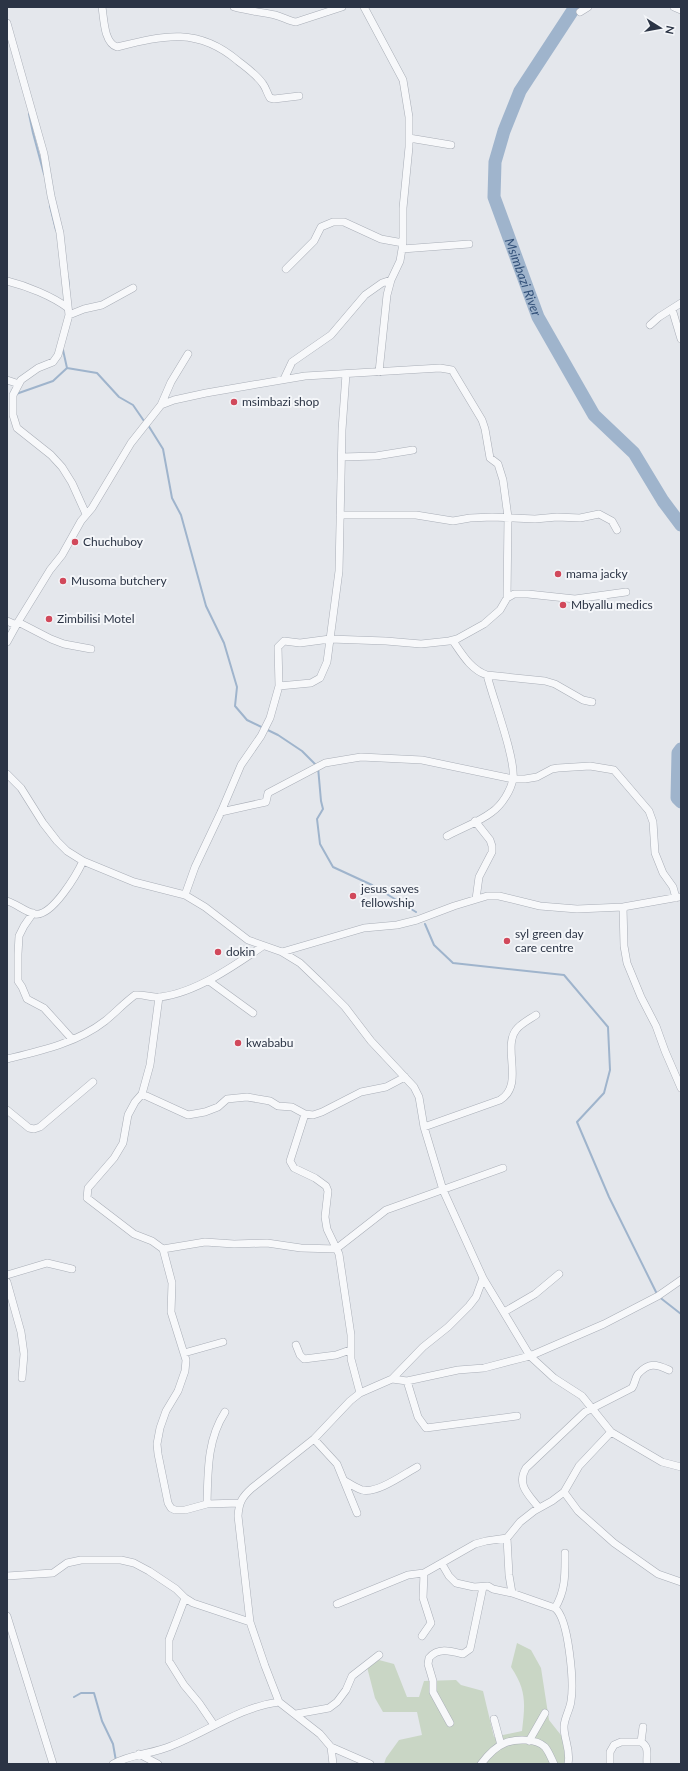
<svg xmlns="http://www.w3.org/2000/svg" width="688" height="1771" viewBox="0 0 688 1771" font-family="Lato,sans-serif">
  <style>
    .green { fill: #c9d6c5 }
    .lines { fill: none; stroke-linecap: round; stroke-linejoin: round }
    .stream { stroke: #9fb4cc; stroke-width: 2 }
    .river { stroke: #9fb4cc; stroke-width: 13 }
    .street-casing { stroke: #a9aeb7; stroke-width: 8 }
    .street { stroke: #f7f8fa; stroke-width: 7 }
    .poi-dot { fill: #d1495b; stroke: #f4f6f9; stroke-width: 1.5 }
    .labels { text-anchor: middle; stroke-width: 4; stroke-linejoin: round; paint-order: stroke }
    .poi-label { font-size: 12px; fill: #2b3445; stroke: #f4f6f9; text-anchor: start }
    .water-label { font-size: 13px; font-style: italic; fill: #34527a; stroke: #f4f6f9 }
  </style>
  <rect width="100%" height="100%" fill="#e4e7ec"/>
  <path class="green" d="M517 1643 531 1650 541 1668 549 1720 564 1739 569 1764H384L386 1758 399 1740 422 1735 417 1712H383L375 1698 367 1667 379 1660 394 1664 407 1697H419L424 1681 456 1680 461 1685 483 1691 494 1737 522 1731C525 1704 527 1691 511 1667Z"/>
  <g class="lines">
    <path class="stream" d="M29 114 33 133 44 174
      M50 206 56 230
      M68 277 69 287
      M63 350 67 368
      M16 394 53 381 67 368 97 373 119 397 133 405 144 421
      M148 425 163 449 172 498 181 515 206 606 224 643 237 687 235 706 247 720 278 735 302 751 318 767 321 801 323 809 317 819 320 844 333 867 372 885 416 912
      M425 924 434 945 453 963 564 975 608 1027 610 1070 604 1093 577 1122 609 1197 658 1296 681 1314
      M74 1697 81 1693H94L102 1721 113 1744 116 1761"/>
    <g class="river">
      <path id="s1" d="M575 7 520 91 504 131 495 162 494 197 538 317 594 415 634 453 663 501 681 525"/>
      <path d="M681 749 678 753 677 798 681 802"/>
    </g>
    <defs>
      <path id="street" d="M102 7C104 19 104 43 117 47 165 35 198 27 238 61 247 68 257 75 263 84 266 88 267 93 270 98L274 99 299 96
        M234 7C248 11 261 12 275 15 283 17 289 21 296 22L342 7
        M364 7 403 80 409 117V147L403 208V243L400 261 391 280 387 295 379 372
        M674 7 681 10
        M580 12 588 7
        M7 23 44 154 51 196 60 233 69 315 58 355 53 362 38 368 21 380 13 395V415L17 428 51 455 62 467 72 483 86 514
        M409 138 451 145
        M402 249 469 244
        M286 269 314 241 321 227 333 222H344L381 239 403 243
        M7 281C27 286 52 296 68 308
        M672 309 681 339
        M69 315 84 309 102 305 133 288
        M650 325 659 317 681 303
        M284 379 292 362 331 335 365 295 382 283 391 280
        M7 380 19 384
        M161 405 171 382 188 354
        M342 457 376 456 413 450
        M340 515H416L453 521 470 518 492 517 535 519 557 517 580 518 599 514 612 521 617 530
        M7 621 16 625
        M18 622 51 639 64 644 91 649
        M453 641C462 654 471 670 487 675L545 681 555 684 583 700 592 702
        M7 642 18 622 50 570 62 555 81 521 92 508 131 443 161 405 174 400 206 393 305 376 440 368 452 370 482 420 485 429 490 458 498 464 503 480 508 517 507 598
        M279 686 311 683 320 678 327 662 339 571 342 430 346 374
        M7 774 21 788 43 823 57 841 67 851 83 861 134 882 185 895 205 907 248 940 282 952 300 963 323 985 345 1007 371 1041 414 1087 419 1097 424 1127 443 1190 483 1278 476 1297 469 1306 448 1327 423 1347 392 1379 360 1393 350 1401 314 1439 252 1488C242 1497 239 1502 238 1516L250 1622 265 1666 279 1702 320 1734 331 1747 333 1764
        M221 812 266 802 268 793 325 763 361 757 422 760 513 779H525L537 777 552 769 558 768 590 766 614 770 649 811 653 822 655 853 663 873 673 887 676 898
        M475 821 490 840 492 846V852L479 877 476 899
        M447 836C462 828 479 822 492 812 502 805 511 790 513 779 516 759 493 699 487 675
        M185 895 195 867 221 812 241 765 261 736 270 718 279 686 278 647 284 641 300 643 330 639 386 641 421 644 449 641 457 639 484 624 500 610 507 598 514 594H528L575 599 626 592
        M7 901C17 904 25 912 35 914 52 917 77 874 83 861
        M623 907 624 946 627 963 641 997 656 1026 665 1051 681 1088
        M33 913 24 926 19 936 18 954V981L22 987 27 999 44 1008 72 1039
        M282 952 364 928 397 925 417 920 454 906 487 896H499L540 906 577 909 623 907 679 897
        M209 981 253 1013
        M159 997 150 1065 142 1094 135 1102 128 1115 123 1143 114 1158 88 1188 87 1198 134 1234 152 1241 163 1249 172 1283 171 1312 186 1360 185 1371 178 1391 166 1411 160 1428 157 1444 158 1454 168 1503 171 1508 175 1510H185L207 1504 239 1503
        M7 1059C40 1051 77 1043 105 1021 115 1013 124 1003 135 995 144 994 151 998 160 997 195 993 234 966 263 946
        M142 1094 188 1115 205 1112 218 1107 227 1099 247 1097 270 1101 278 1106 292 1107 305 1114 313 1115 322 1112 361 1092 386 1087 405 1077
        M7 1110 29 1128 34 1129 40 1127 93 1082
        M305 1114 290 1161 294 1168 315 1178 326 1186 328 1191 325 1217 327 1229 339 1254 351 1335V1359L360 1393
        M424 1127 500 1100C525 1085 502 1048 516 1030 520 1024 530 1019 536 1015
        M163 1249 205 1242 234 1244 267 1243 301 1248 336 1249 386 1210 503 1168
        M7 1275 47 1263 72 1269
        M483 1278 530 1356 554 1378 582 1396 611 1432 662 1462 681 1467
        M7 1282 21 1332 24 1354 22 1378
        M504 1312 535 1294 559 1274
        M296 1345 300 1355 304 1359 336 1355 350 1350
        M184 1353 223 1342
        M392 1379 407 1381 458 1370 484 1368 530 1356 604 1324 658 1296 681 1280
        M407 1381 418 1417 426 1428 517 1416
        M314 1439 337 1464 357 1513
        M345 1481C350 1484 356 1488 362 1490 377 1494 404 1474 417 1467
        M564 1492 578 1511 614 1543 658 1574 681 1582
        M207 1504C208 1471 207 1440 225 1412
        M539 1508C529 1495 516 1485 526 1468L585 1412 632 1388C635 1384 635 1378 638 1374 649 1362 656 1364 669 1370
        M507 1538 509 1575 512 1593
        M442 1564 449 1576 456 1583 474 1587 488 1586 493 1589 512 1593 555 1608C569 1619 574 1683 571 1701 570 1710 564 1718 564 1727 564 1740 571 1750 568 1764
        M7 1576 53 1573 67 1563 81 1560H121L134 1563 149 1571 176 1589 185 1598 193 1603 250 1622
        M185 1598 169 1640V1661L184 1685 199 1703 214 1725
        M337 1604 408 1575 424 1573 475 1544 486 1541 507 1538 520 1522 534 1511 552 1501 564 1492 579 1466 611 1432
        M555 1608C566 1590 565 1573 565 1553
        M7 1616 53 1764
        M422 1636 431 1623 423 1598 424 1573
        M296 1714 329 1708 337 1702 346 1690 352 1676 379 1655
        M494 1719 501 1745
        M450 1723 433 1692V1681L428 1664 429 1658C438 1647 451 1651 463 1654L470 1649 483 1587
        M529 1741 545 1713
        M641 1742C650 1747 646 1755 647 1764
        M331 1747 370 1764
        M139 1754 158 1764
        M113 1764C131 1754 152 1754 171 1746 207 1732 240 1707 279 1702
        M481 1764C487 1756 495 1747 505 1743 515 1739 536 1738 545 1747 549 1752 551 1758 554 1764
        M610 1764V1752L614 1745 621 1742H641L643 1727"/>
    </defs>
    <use href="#street" class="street-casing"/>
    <use href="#street" class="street"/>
  </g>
  <g class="poi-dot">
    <circle cx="234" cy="402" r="4"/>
    <circle cx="75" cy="542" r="4"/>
    <circle cx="558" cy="574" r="4"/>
    <circle cx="63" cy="581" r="4"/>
    <circle cx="563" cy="605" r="4"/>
    <circle cx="49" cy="619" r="4"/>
    <circle cx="353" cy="896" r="4"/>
    <circle cx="507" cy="941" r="4"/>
    <circle cx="218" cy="952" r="4"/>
    <circle cx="238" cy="1043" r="4"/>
  </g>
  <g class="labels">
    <g class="poi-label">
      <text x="242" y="406">msimbazi shop</text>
      <text x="83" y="546">Chuchuboy</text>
      <text x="566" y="578">mama jacky</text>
      <text x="71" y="585">Musoma butchery</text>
      <text x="571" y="609">Mbyallu medics</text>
      <text x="57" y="623">Zimbilisi Motel</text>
      <text x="361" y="893">jesus saves<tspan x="361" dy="14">fellowship</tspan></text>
      <text x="515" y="938">syl green day<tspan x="515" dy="14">care centre</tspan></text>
      <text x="226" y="956">dokin</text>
      <text x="246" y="1047">kwababu</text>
    </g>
    <g class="water-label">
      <text dy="5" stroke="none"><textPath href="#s1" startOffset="296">Msimbazi River</textPath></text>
    </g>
  </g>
  <rect width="688" height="1771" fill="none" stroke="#2b3445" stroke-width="16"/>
  <g transform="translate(660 28) rotate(101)" stroke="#f4f6f9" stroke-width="3" paint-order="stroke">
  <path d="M0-3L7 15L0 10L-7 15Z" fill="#2b3445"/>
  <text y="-6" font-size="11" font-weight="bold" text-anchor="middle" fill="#2b3445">N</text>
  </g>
</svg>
